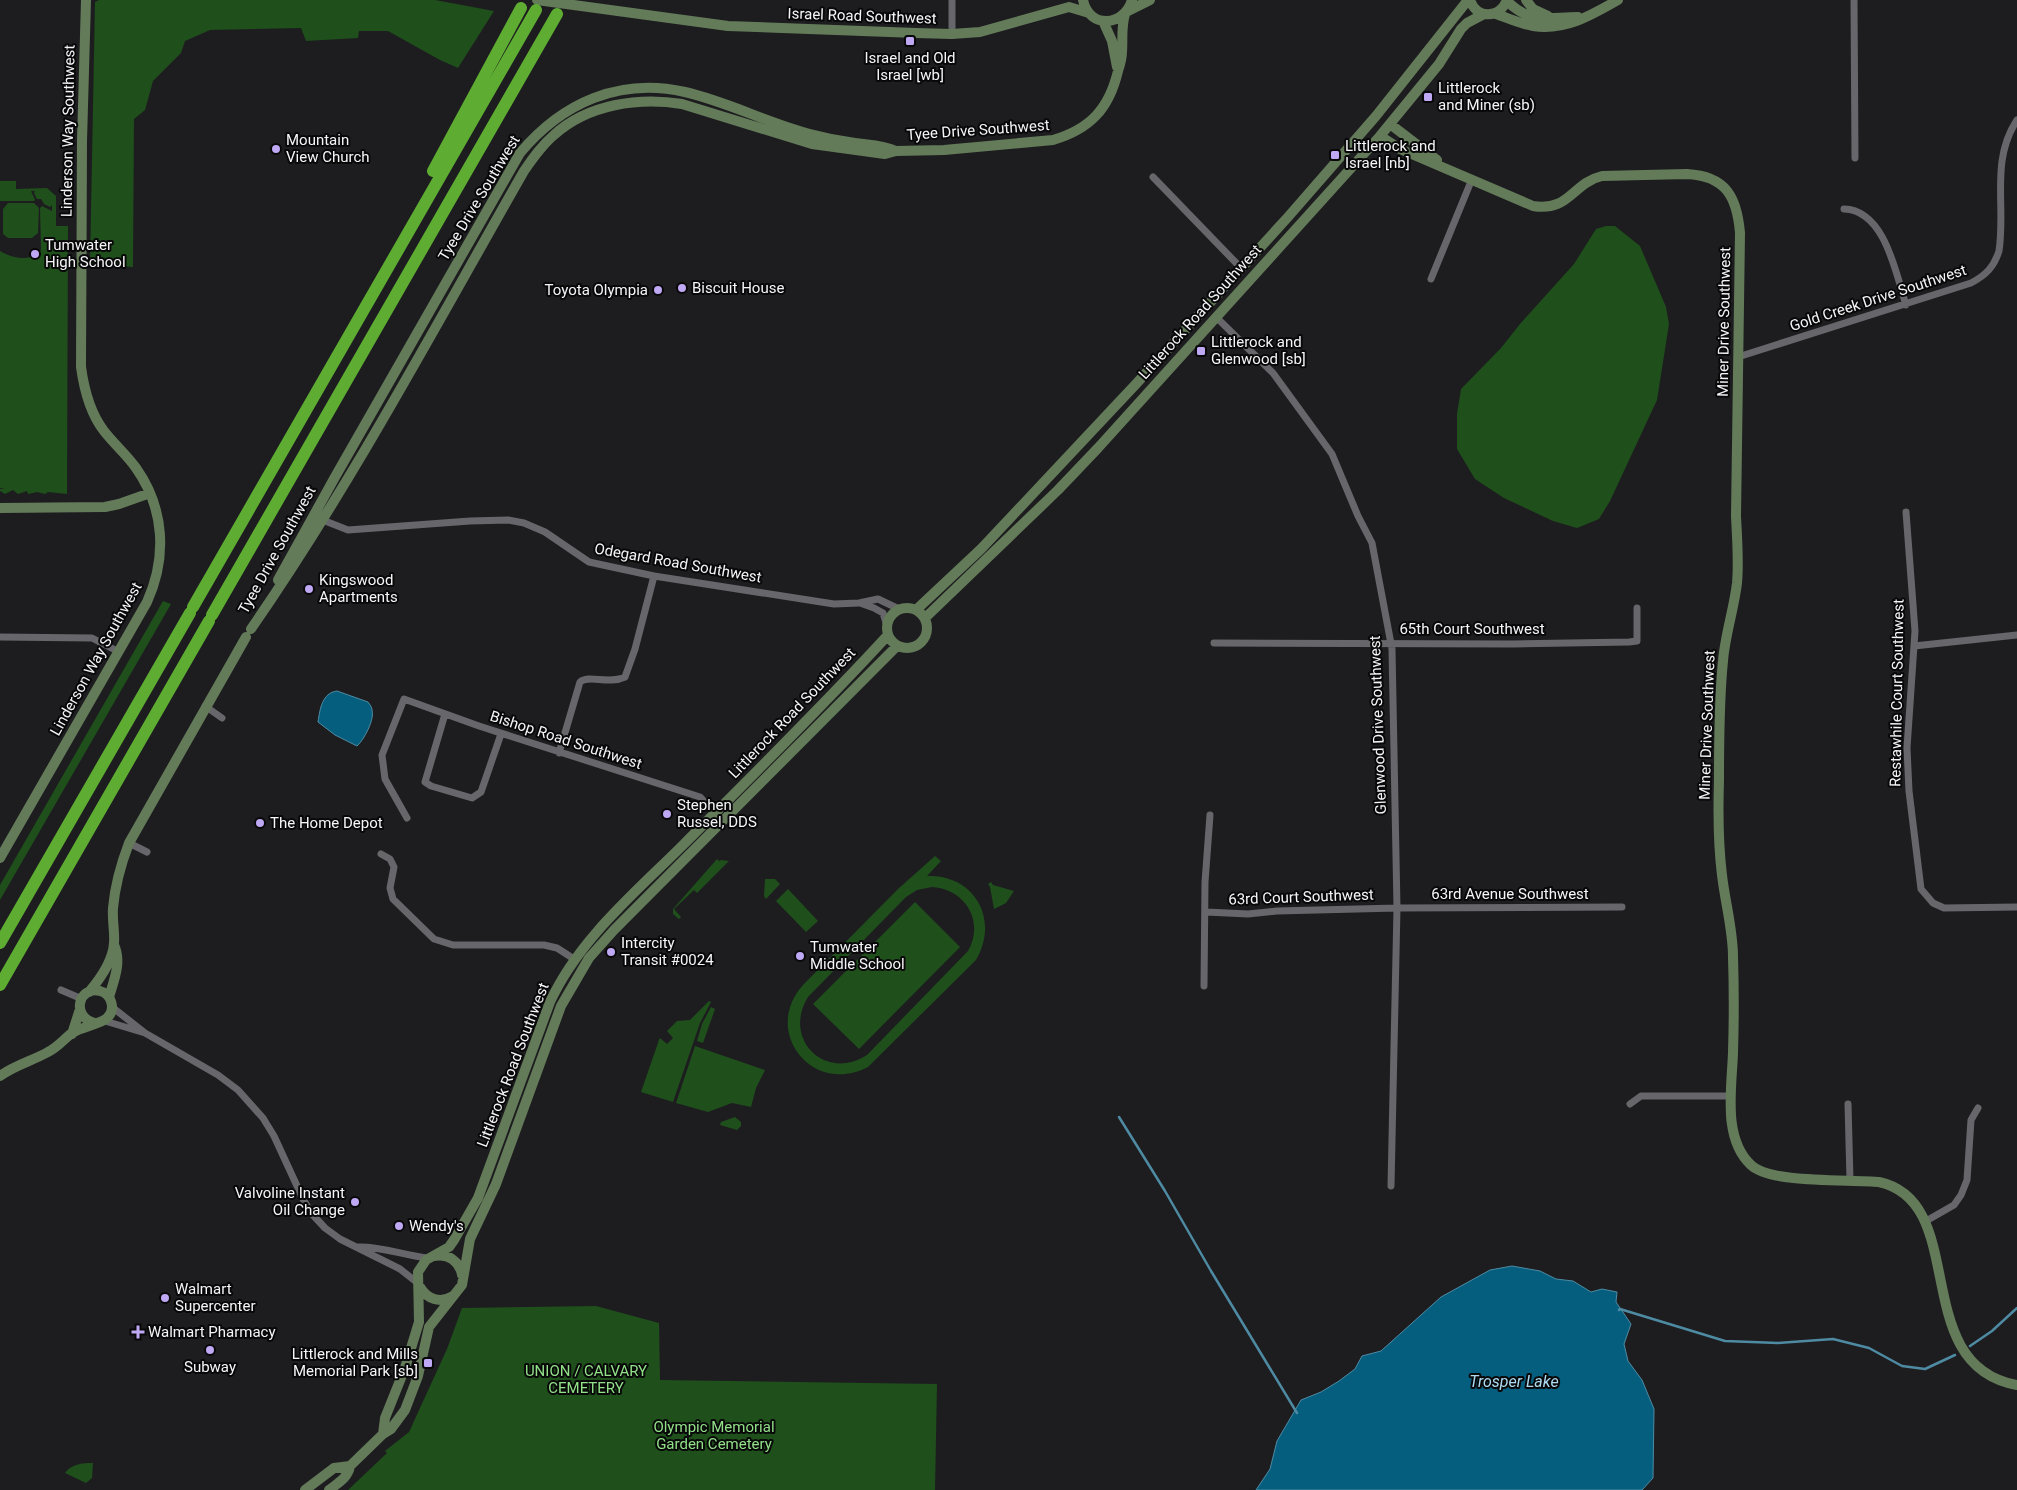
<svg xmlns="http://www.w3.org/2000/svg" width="2017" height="1490" viewBox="0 0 2017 1490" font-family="Roboto,sans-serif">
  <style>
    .green { fill: #1f4f1b; fill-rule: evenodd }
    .water { fill: #065e7f; stroke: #4e8ba3 }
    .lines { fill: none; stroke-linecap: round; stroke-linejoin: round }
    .stream { stroke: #4e8ba3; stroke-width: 2.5 }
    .street { stroke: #67666a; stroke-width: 7 }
    .secondary { stroke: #647b59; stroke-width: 10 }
    .highway { stroke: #5ead32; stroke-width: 12 }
    .poi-dot { fill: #bfa8f4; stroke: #080809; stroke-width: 2 }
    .labels { text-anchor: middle; stroke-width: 4; stroke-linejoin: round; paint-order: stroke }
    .street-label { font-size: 15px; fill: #f5f4f7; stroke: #080809 }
    .poi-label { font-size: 15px; fill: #f5f4f7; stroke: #080809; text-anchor: start }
    .park-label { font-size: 15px; fill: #92e189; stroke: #080809 }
    .water-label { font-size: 16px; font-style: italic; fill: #addaf1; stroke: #080809 }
  </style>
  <rect width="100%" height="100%" fill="#1d1d20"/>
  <path class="green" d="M99 0H435L494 11 458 68 440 60 388 31H359L358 38 306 41 301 28 210 30 185 41 181 53 153 81 145 110 134 119 133 267 90 265 95 2Z
    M0 181H16V189L47 188 56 196V226H68L67 494 48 492 45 494 37 492 28 494 27 491 18 494 13 490 5 494 0 491V489L5 488H0V251C12 258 31 263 41 250L40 208 42 206 52 211V205L50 207 44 204 41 199H37L34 193 35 191H31L35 200 34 201H0Z
    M8 203H34L39 208 38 233 32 238H8L3 234V209Z
    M1606 226H1615L1640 246 1666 307 1669 324 1657 400 1610 501 1599 519 1577 528 1553 521 1504 498 1475 479 1457 449V414L1461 389 1501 348 1520 324 1574 264 1596 229Z
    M163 601 171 604 0 900V885Z
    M935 856 941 861 927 876C974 874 1000 919 976 960L868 1067C813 1096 761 1032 803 985L898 889ZM932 887C965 889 985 921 968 951L867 1055C825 1082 782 1039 808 997L906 897 917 890Z
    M717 859 719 861 721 860 729 861 697 893 694 890 674 909 681 917 679 919 673 914V909Z
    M765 879H775L780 884 766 899 764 896Z
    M991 882 993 885 1014 891 1006 903 994 909 990 887 988 884Z
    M788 889 818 921 806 932 776 901Z
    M915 902 960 947 859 1049 813 1004Z
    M709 1001 711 1002 700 1023 673 1102 641 1092 659 1040 660 1038 667 1044 673 1038 667 1031 677 1021 690 1020Z
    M711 1007 715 1009 703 1043 697 1041 702 1024Z
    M695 1046 765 1070 756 1088 751 1107 732 1103 708 1112 676 1103Z
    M735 1117 741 1122V1126L737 1130 720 1125 721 1122Z
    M596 1306 659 1323 660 1380 937 1384 935 1490H348L387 1453 385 1451 409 1432 447 1349 462 1308Z
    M93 1463 92 1478 86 1483 65 1473C71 1464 82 1463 93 1463Z"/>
  <path class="water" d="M337 691 368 702C370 705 372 707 372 710 375 719 364 740 357 746L335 735 318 722C320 709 322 693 337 691Z
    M1512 1266 1540 1271 1556 1279 1573 1281 1591 1292 1602 1289 1617 1292 1616 1302 1631 1324 1624 1344 1628 1361 1642 1380 1654 1409 1653 1478 1642 1490H1256L1270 1469 1277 1441 1301 1400 1321 1392 1339 1381 1355 1369 1362 1356 1381 1351 1441 1297 1490 1270Z"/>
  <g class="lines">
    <path class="stream" d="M1119 1117 1165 1191 1211 1271 1297 1413
      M1619 1310 1620 1309 1725 1341 1778 1343 1833 1339 1869 1348 1902 1366 1925 1369 1955 1355
      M1970 1346 1992 1331 2017 1308"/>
    <path class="street" d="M952 0V34
      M1854 0 1855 158
      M1153 177 1241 268
      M1844 209C1885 210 1896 274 1906 305
      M1431 279 1472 179
      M1216 317 1273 373 1332 454 1358 516 1372 543 1392 649 1397 908 1391 1186
      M1738 357 1971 283C1986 275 1994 267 1999 251 2006 205 1990 161 2017 120
      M1906 512 1915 631 1907 748 1909 791 1921 889 1933 903 1944 908 2017 907
      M320 519 348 530 470 521 508 520 524 523 545 532 589 562 654 576 834 604 859 603 878 599 899 609
      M860 603 874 608 883 613 887 626
      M0 637 92 638 119 652
      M1214 643 1513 644 1629 642 1637 641V608
      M1914 646 2017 635
      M205 706 222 718
      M445 714 425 782 431 786 472 798 481 792 501 734
      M559 753 580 682C589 674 608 685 625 677L635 649 654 576
      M407 818 385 779 382 755 404 699 479 726 700 797 715 813
      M129 843 147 852
      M381 854 390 859 394 867 390 888 393 899 434 939 453 945H544L557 948 574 959
      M1206 912 1248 914 1277 911 1397 908 1622 907
      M1204 986 1205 882 1210 815
      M61 990 82 999
      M112 1007 145 1033 218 1075 238 1090 263 1118 274 1136 303 1199 312 1214 325 1228 340 1239 400 1269 419 1284
      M105 1021 145 1033
      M1630 1104 1641 1096H1730
      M1848 1104 1850 1180
      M1926 1221 1954 1205 1961 1195 1967 1180 1971 1120 1978 1108
      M358 1247C382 1246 405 1256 429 1258"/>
    <path class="secondary" d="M537 0 728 26 916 33 952 34 980 32 1069 7 1089 13
      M1083 0C1089 29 1124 27 1132 0
      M1470 0C1477 20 1500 18 1507 0
      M1526 0 1533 9 1548 16
      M1507 1C1531 25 1548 17 1578 17
      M1128 11 1150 0
      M1496 14C1508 18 1520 24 1533 26 1565 31 1592 15 1618 0
      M1103 21 1112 41 1117 67
      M1390 124 1437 160
      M1380 136 1400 149 1533 206C1570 212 1572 183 1602 176L1687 174C1726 176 1737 197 1740 233L1736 516C1737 538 1739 561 1737 583 1734 609 1725 635 1723 661 1719 700 1719 740 1719 780 1718 811 1718 843 1722 875 1725 902 1733 929 1733 957 1734 988 1734 1020 1733 1052 1732 1087 1722 1138 1751 1165 1770 1184 1850 1179 1879 1182 1971 1202 1907 1365 2017 1385
      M0 508 105 507 119 504 150 493
      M278 580 335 477 520 153C562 103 619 77 685 92 728 102 768 123 810 134 825 138 840 141 855 143 869 145 883 145 896 151
      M887 628a20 20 0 1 1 40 0a20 20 0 1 1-40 0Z
      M916 610 981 549 1136 384 1288 217 1376 116 1468 0
      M925 618 1058 490 1098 448 1380 136 1439 64 1461 29 1467 23 1484 14
      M251 629C352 483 436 325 524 171 533 158 542 145 554 135 588 104 639 97 682 104L812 144 885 154 896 151 944 150 1053 140C1090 129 1109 109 1118 71 1120 65 1122 58 1122 52 1123 38 1121 28 1125 14
      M0 858 147 602C167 558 165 509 136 468 127 455 114 444 104 431 90 413 84 389 81 367L82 141 86 0
      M89 992C100 979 113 960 114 943 115 932 112 920 113 908 115 885 121 864 129 843L246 637
      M109 997C114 980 122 962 114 945
      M72 1034 80 1009
      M0 1076C15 1065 32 1061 48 1052 58 1047 64 1039 72 1033 81 1027 101 1024 107 1018 116 1010 112 994 100 991 79 985 70 1017 95 1023
      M435 1256C448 1253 460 1262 462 1275
      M420 1287C427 1299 440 1304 453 1296
      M383 1434 385 1418 405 1368 419 1322 418 1272 426 1260 449 1247 454 1240 478 1198 550 1002C579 939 636 892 684 844 753 775 822 707 888 635
      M305 1490 334 1468 350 1466
      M329 1490C338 1483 348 1478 350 1466L383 1434 391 1429 405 1410 418 1376 429 1327 462 1285 470 1239 496 1184 561 1006 589 958 614 930 897 646"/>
    <path class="highway" d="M433 171 521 8
      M193 607 536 10
      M212 615 557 14
      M0 943 190 613
      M0 985 209 621"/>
  </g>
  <g class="poi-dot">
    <rect x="905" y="36" width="10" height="10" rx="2.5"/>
    <rect x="1423" y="92" width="10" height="10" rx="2.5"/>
    <circle cx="276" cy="149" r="5"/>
    <rect x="1330" y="150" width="10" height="10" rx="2.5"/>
    <circle cx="35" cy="254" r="5"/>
    <circle cx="682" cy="288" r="5"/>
    <circle cx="658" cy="290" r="5"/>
    <rect x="1196" y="346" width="10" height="10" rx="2.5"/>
    <circle cx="309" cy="589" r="5"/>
    <circle cx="667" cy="814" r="5"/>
    <circle cx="260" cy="823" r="5"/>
    <circle cx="611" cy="952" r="5"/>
    <circle cx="800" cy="956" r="5"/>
    <circle cx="355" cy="1202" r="5"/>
    <circle cx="399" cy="1226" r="5"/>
    <circle cx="165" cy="1298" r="5"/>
    <path d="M135.5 1324.5h5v5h5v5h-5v5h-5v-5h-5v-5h5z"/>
    <circle cx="210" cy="1350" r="5"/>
    <rect x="423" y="1358" width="10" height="10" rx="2.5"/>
  </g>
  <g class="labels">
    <g class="street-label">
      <text transform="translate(862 16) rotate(2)" y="5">Israel Road Southwest</text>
      <text transform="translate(978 130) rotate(-4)" y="5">Tyee Drive Southwest</text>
      <text transform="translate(68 131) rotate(-89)" y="5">Linderson Way Southwest</text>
      <text transform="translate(479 198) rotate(-59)" y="5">Tyee Drive Southwest</text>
      <text transform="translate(1878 298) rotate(-18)" y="5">Gold Creek Drive Southwest</text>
      <text transform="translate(1200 312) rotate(-48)" y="5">Littlerock Road Southwest</text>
      <text transform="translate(1724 322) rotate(-89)" y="5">Miner Drive Southwest</text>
      <text transform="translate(277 550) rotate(-61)" y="5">Tyee Drive Southwest</text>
      <text transform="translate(678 563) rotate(10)" y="5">Odegard Road Southwest</text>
      <text x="1472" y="634">65th Court Southwest</text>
      <text transform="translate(96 659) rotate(-61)" y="5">Linderson Way Southwest</text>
      <text transform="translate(1897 693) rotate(-89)" y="5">Restawhile Court Southwest</text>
      <text transform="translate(792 713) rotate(-46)" y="5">Littlerock Road Southwest</text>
      <text transform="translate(1378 725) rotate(-92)" y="5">Glenwood Drive Southwest</text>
      <text transform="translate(1707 725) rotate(-88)" y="5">Miner Drive Southwest</text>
      <text transform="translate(566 740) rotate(18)" y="5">Bishop Road Southwest</text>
      <text x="1510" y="899">63rd Avenue Southwest</text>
      <text transform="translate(1301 897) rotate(-2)" y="5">63rd Court Southwest</text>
      <text transform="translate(513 1065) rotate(-69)" y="5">Littlerock Road Southwest</text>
    </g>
    <g class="poi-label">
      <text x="910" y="63" text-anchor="middle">Israel and Old<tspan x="910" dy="17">Israel [wb]</tspan></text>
      <text x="1438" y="93">Littlerock<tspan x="1438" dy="17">and Miner (sb)</tspan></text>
      <text x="286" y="145">Mountain<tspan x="286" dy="17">View Church</tspan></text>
      <text x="1345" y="151">Littlerock and<tspan x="1345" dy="17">Israel [nb]</tspan></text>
      <text x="45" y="250">Tumwater<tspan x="45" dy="17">High School</tspan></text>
      <text x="692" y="293">Biscuit House</text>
      <text x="648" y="295" text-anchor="end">Toyota Olympia</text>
      <text x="1211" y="347">Littlerock and<tspan x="1211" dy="17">Glenwood [sb]</tspan></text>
      <text x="319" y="585">Kingswood<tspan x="319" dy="17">Apartments</tspan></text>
      <text x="677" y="810">Stephen<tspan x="677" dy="17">Russel, DDS</tspan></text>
      <text x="270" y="828">The Home Depot</text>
      <text x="621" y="948">Intercity<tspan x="621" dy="17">Transit #0024</tspan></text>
      <text x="810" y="952">Tumwater<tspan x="810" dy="17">Middle School</tspan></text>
      <text x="345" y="1198" text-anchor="end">Valvoline Instant<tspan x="345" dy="17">Oil Change</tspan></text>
      <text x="409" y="1231">Wendy's</text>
      <text x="175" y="1294">Walmart<tspan x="175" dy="17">Supercenter</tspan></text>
      <text x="148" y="1337">Walmart Pharmacy</text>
      <text x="418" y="1359" text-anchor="end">Littlerock and Mills<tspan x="418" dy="17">Memorial Park [sb]</tspan></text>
      <text x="210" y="1372" text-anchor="middle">Subway</text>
    </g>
    <g class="park-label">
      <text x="586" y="1376">UNION / CALVARY<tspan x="586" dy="17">CEMETERY</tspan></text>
      <text x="714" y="1432">Olympic Memorial<tspan x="714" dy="17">Garden Cemetery</tspan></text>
    </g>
    <g class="water-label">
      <text x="1514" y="1387">Trosper Lake</text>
    </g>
  </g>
</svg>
